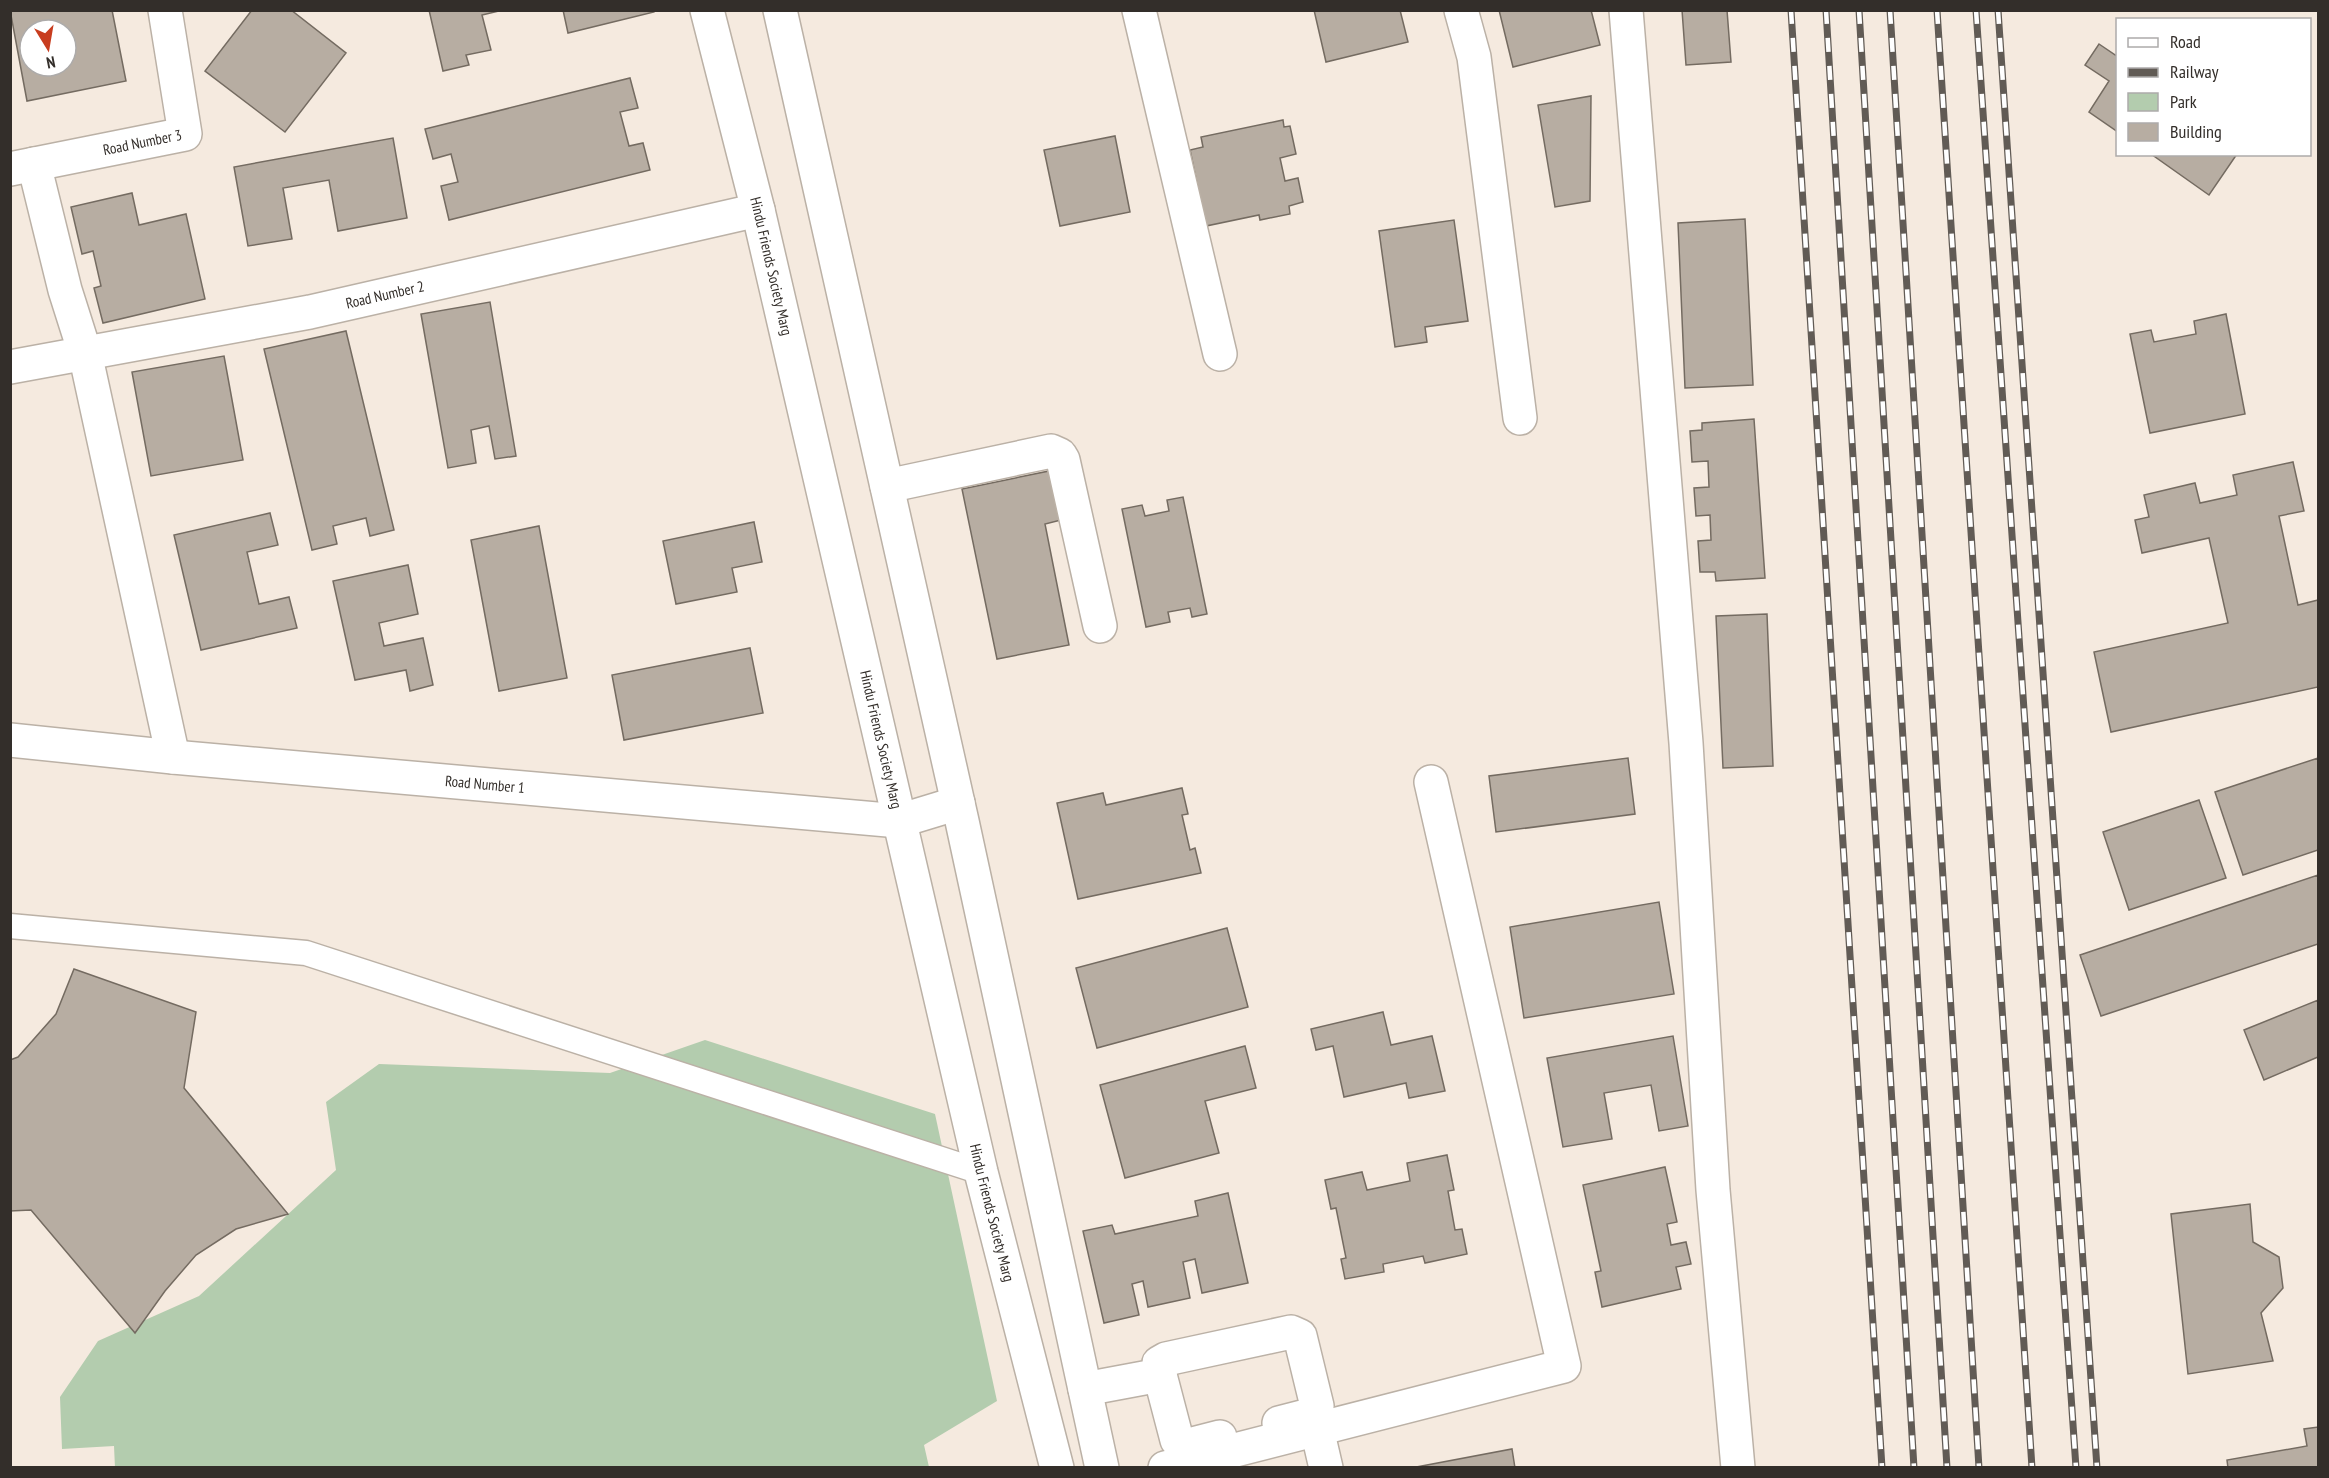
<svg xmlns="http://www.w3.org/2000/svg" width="2329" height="1478" viewBox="0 0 2329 1478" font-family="'PT Sans Narrow',sans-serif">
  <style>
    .green { fill: #b3ccae }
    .building { fill: #b7ada2; stroke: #746b61; stroke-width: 1.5; fill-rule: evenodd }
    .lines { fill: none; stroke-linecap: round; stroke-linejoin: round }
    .service-casing { stroke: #bbb1a6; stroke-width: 27 }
    .minor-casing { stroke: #bbb1a6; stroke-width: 36 }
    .tertiary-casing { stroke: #bbb1a6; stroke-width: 36 }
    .service { stroke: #fff; stroke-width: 24 }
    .minor { stroke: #fff; stroke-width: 33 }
    .tertiary { stroke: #fff; stroke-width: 33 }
    .rail-casing { stroke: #615b55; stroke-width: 7 }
    .rail { stroke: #fff; stroke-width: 4.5; stroke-dasharray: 14; stroke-linecap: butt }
    .labels { text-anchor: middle; stroke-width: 4.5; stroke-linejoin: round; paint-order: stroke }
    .street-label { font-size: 15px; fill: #332e2a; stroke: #fff }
  </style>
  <rect width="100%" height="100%" fill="#f5eadf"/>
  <path class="green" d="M705 1040 935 1114 997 1401 924 1445 929 1467 115 1468 114 1446 62 1449 60 1397 98 1341 199 1296 336 1170 326 1102 379 1064 610 1073Z"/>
  <path class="building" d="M10 10H112L126 81 27 101ZM30 30H66V66H30Z
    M252 10H291L346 53 285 132 205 71Z
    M429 10H503L482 15 491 50 466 55 469 65 443 71Z
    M563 10H654V12L568 33Z
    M1314 10H1400L1408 42 1326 62Z
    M1499 10H1591L1600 45 1513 67Z
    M1682 10H1727L1731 62 1686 65Z
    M2099 44 2118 57V132L2089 112 2109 81 2085 65Z
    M630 78 638 108 620 112 629 146 643 143 650 170 449 220 441 186 458 182 451 154 433 159 425 129Z
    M1591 96 1590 201 1555 207 1538 105Z
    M1283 120 1284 127 1290 126 1296 154 1280 158 1285 181 1298 178 1303 202 1289 206 1290 214 1260 220 1259 215 1206 226 1190 150 1203 147 1201 137Z
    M1115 136 1130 212 1060 226 1044 150Z
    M393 138 407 218 338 231 329 180 283 188 292 239 248 246 234 167Z
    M2151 154H2237L2209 195Z
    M132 193 139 225 186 214 205 299 103 323 94 288 101 286 93 251 82 254 71 207Z
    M1745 219 1753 385 1685 388 1678 223Z
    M1454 220 1468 321 1425 327 1427 342 1395 347 1379 231Z
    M490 302 516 456 495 459 489 426 471 430 476 463 448 468 421 314Z
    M2226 314 2245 414 2150 433 2130 334 2151 330 2154 342 2196 334 2194 321Z
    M346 331 394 530 370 536 366 518 333 526 337 544 312 550 264 349Z
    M224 356 243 460 151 476 132 372Z
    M1754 419 1765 578 1716 581 1715 572H1700L1698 541 1711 540 1710 515 1696 516 1694 488 1709 487 1708 461 1692 462 1690 431 1702 430V423Z
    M2293 462 2304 511 2279 516 2298 605 2318 600V687L2111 732 2094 652 2228 623 2209 538 2142 553 2135 520 2149 517 2144 495 2195 483 2200 503 2237 495 2233 475Z
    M1054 470 1065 519 1045 524 1069 645 997 659 962 489Z
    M1183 497 1207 614 1192 617 1190 608 1168 612 1170 622 1146 627 1122 509 1142 505 1145 516 1169 511 1167 500Z
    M270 513 278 545 247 552 259 604 289 597 297 628 201 650 174 535Z
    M754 522 762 562 732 568 737 592 676 604 663 541Z
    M539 526 567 678 499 691 471 540Z
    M408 565 418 614 379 623 384 646 423 638 433 685 410 691 406 670 355 680 333 581Z
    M1767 614 1773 766 1723 768 1716 616Z
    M750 648 763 713 624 740 612 675Z
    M1628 758 1635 814 1496 832 1489 776Z
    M2318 758V850L2243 875 2215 792Z
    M1182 788 1188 814 1182 815 1190 850 1195 848 1201 873 1078 899 1057 803 1103 793 1106 805Z
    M2199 800 2226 878 2129 910 2103 832Z
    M2318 875V944L2101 1016 2080 955Z
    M1659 902 1674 994 1524 1018 1510 927Z
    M1227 928 1248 1007 1097 1048 1076 968Z
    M74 969 196 1012 184 1088 288 1214 236 1229 196 1255 165 1291 135 1333 31 1210 10 1211V1060L18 1057 56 1014Z
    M2318 1000V1057L2264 1080 2244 1030Z
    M1383 1012 1391 1045 1432 1036 1445 1091 1409 1098 1406 1083 1344 1097 1333 1046 1316 1050 1311 1029Z
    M1673 1036 1688 1126 1659 1131 1651 1085 1604 1093 1612 1139 1563 1147 1547 1058Z
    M1245 1046 1256 1088 1205 1101 1219 1153 1125 1178 1100 1085Z
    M1447 1155 1454 1190 1448 1191 1455 1230 1462 1229 1467 1254 1425 1263 1423 1256 1383 1264 1384 1272 1345 1279 1341 1259 1346 1258 1336 1208 1331 1209 1325 1180 1362 1172 1367 1190 1410 1181 1407 1163Z
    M1665 1167 1677 1222 1667 1224 1671 1245 1686 1242 1691 1264 1676 1267 1681 1289 1602 1307 1595 1272 1601 1271 1583 1185Z
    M1228 1193 1248 1283 1202 1293 1195 1259 1183 1262 1190 1298 1148 1307 1143 1281 1132 1284 1139 1315 1104 1323 1083 1231 1112 1225 1115 1234 1198 1216 1195 1201Z
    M2250 1204 2253 1242 2279 1257 2283 1288 2261 1313 2273 1361 2188 1374 2171 1214Z
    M2318 1427V1468H2228L2227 1460 2307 1446 2304 1429Z
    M1512 1449 1515 1468H1411Z"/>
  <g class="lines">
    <defs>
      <path id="service" d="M10 926 306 953 981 1172"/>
      <g id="minor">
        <path d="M1139 10 1220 354"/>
        <path d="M1461 10 1474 57 1520 418"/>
        <path d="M1626 10 1686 743 1713 1190 1738 1468"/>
        <path d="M34 164 65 290 85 353 173 757"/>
        <path id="s1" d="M10 169 185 134 165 10"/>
        <path id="s2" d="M10 367 310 312 758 210"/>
        <path d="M887 486 1051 451 1060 455 1063 460 1100 626"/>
        <path id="s3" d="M10 740 173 757 899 821 958 803"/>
        <path d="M1160 1375 1177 1440 1185 1446 1220 1437"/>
        <path d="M1085 1389 1160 1375 1159 1363 1166 1359 1291 1332 1300 1336 1317 1406 1310 1415 1279 1423"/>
        <path d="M1317 1429 1326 1468"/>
        <path d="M1165 1468 1564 1366 1431 782"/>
      </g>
      <g id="tertiary">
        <path id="s4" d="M707 10 758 210 981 1172 1057 1468"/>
        <path d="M780 10 962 821 1102 1468"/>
      </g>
    </defs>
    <use href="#service" class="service-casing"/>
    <use href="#minor" class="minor-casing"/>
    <use href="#tertiary" class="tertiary-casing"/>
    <use href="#service" class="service"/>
    <use href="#minor" class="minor"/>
    <use href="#tertiary" class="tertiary"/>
    <defs>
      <path id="rail" d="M1791 10 1882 1468
        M1826 10 1914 1468
        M1859 10 1947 1468
        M1890 10 1979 1468
        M1937 10 2032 1468
        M1976 10 2076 1468
        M1998 10 2097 1468"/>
    </defs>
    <use href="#rail" class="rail-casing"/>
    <use href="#rail" class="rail"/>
  </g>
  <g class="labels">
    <g class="street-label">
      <text dy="5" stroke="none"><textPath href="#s1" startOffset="135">Road Number 3</textPath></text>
      <text dy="5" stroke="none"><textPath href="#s4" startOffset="264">Hindu Friends Society Marg</textPath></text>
      <text dy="5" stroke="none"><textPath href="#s2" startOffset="382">Road Number 2</textPath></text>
      <text dy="5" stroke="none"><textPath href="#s4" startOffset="750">Hindu Friends Society Marg</textPath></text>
      <text dy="5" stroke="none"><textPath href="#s3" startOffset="477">Road Number 1</textPath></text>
      <text dy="5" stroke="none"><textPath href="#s4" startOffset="1236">Hindu Friends Society Marg</textPath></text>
    </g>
  </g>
  <rect width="2329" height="1478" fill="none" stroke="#332e2a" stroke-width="24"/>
  <rect x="2116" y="18" width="195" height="138" fill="#ffffff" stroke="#adabaa" stroke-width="1.5"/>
  <rect x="2128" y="38" width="30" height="9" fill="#ffffff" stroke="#adabaa" stroke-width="1.5"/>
  <text x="2170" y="48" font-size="18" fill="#332e2a">Road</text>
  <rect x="2128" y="68" width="30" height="9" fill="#615b55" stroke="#adabaa" stroke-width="1.5"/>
  <text x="2170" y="78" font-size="18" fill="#332e2a">Railway</text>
  <rect x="2128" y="93" width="30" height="18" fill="#b3ccae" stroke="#adabaa" stroke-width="1.5"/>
  <text x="2170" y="108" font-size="18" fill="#332e2a">Park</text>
  <rect x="2128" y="123" width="30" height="18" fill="#b7ada2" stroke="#adabaa" stroke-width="1.5"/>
  <text x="2170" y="138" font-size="18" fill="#332e2a">Building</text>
  <g transform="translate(48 48) rotate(169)"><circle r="28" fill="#ffffff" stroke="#adabaa" stroke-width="1.5"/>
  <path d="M0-4.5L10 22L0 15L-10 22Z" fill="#c83d1f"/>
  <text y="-9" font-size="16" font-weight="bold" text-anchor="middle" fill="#332e2a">N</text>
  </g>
</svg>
